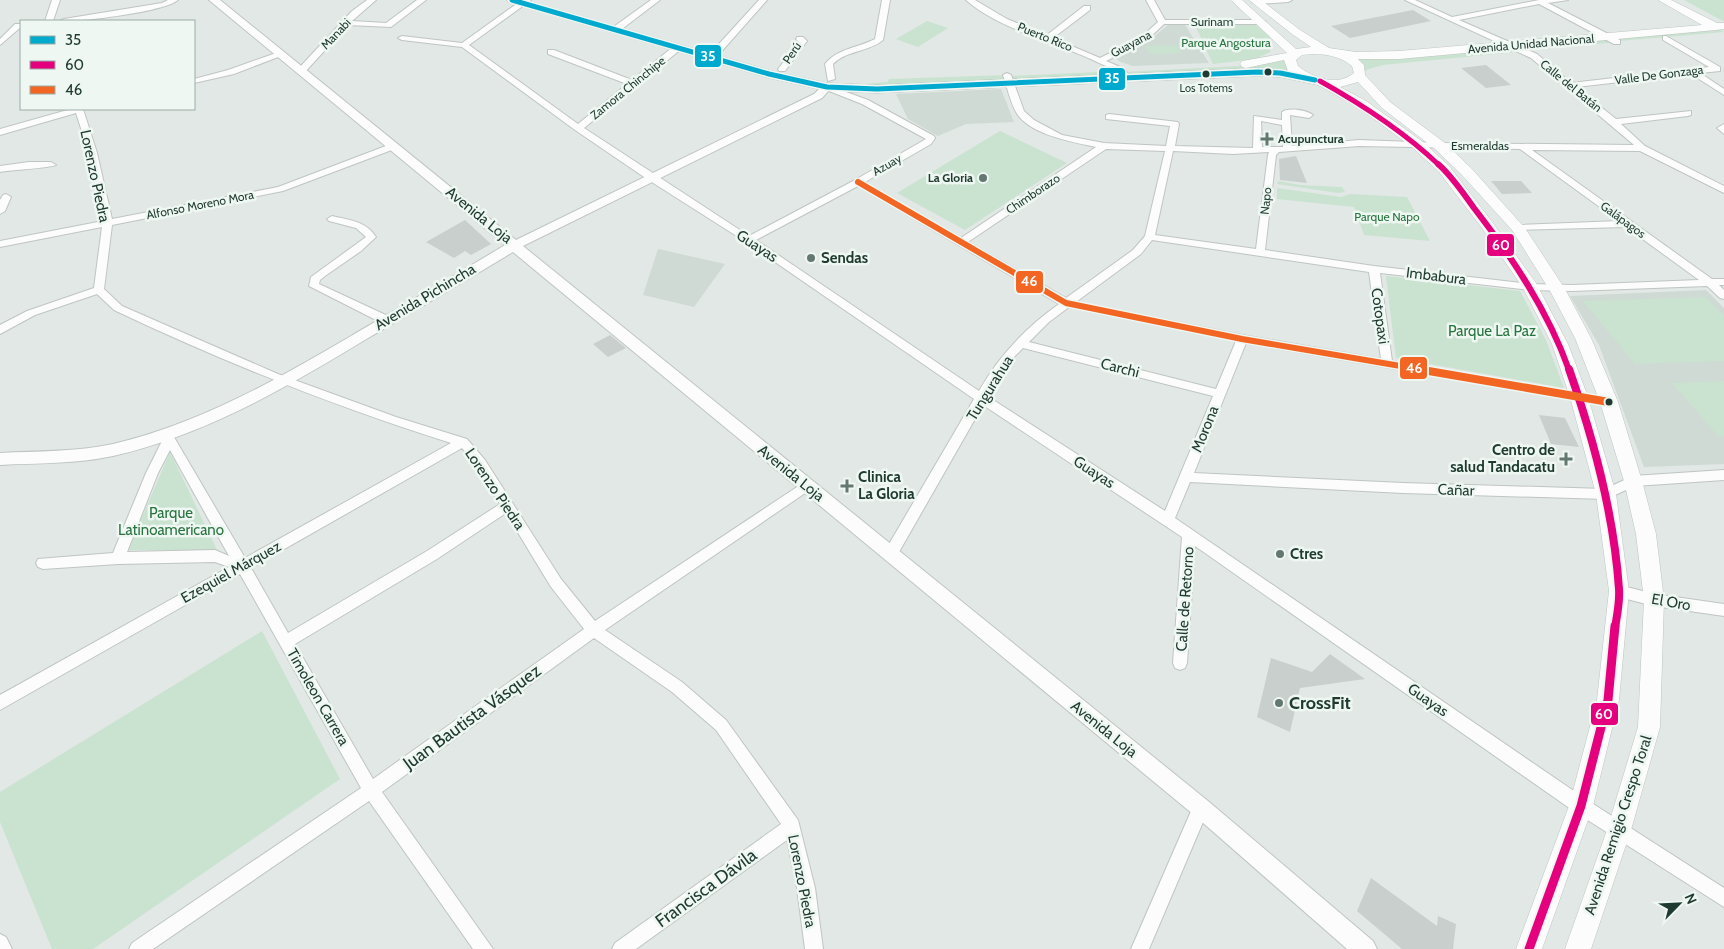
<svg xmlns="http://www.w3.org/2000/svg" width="1724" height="949" viewBox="0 0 1724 949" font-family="Cabin,sans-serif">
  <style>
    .built { fill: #cfdad4 }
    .green { fill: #cae2d0 }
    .building { fill: #c9cfcc }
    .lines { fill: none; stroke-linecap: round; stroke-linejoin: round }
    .minor-casing { stroke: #bfc5c2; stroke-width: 2 }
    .tertiary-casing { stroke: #bfc5c2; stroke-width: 2 }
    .secondary-casing { stroke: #bdc6c2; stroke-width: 1 }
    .minor { fill: #fbfcfb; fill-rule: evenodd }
    .tertiary { fill: #fbfcfb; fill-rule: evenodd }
    .secondary { fill: #fbfcfb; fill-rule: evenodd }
    .bus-1-casing { stroke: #eff7f3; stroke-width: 8 }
    .bus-2-far3-casing { stroke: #eff7f3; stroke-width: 8 }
    .bus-2-far2-casing { stroke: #eff7f3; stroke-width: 9 }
    .bus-2-far1-casing { stroke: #eff7f3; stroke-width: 11 }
    .bus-2-casing { stroke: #eff7f3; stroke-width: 13 }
    .bus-3-far1-casing { stroke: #eff7f3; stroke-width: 9 }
    .bus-3-casing { stroke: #eff7f3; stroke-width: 11 }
    .bus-1 { stroke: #00a9ce; stroke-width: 5 }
    .bus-2-far3 { stroke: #e5007d; stroke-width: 5 }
    .bus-2-far2 { stroke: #e5007d; stroke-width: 6 }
    .bus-2-far1 { stroke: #e5007d; stroke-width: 8 }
    .bus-2 { stroke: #e5007d; stroke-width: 9 }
    .bus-3-far1 { stroke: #f26522; stroke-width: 6 }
    .bus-3 { stroke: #f26522; stroke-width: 8 }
    .bus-dot { fill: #1f3b31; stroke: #eff7f3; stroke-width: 2 }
    .poi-dot { fill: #637870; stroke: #eff7f3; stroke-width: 2 }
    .labels { text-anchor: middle; stroke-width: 5; stroke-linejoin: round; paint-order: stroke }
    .far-bus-label { font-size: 11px; fill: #1f3b31; stroke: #eff7f3 }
    .far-street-label { font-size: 12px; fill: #1f3b31; stroke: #eff7f3 }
    .far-park-label { font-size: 12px; fill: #28743f; stroke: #eff7f3 }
    .far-poi-label { font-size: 12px; font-weight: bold; fill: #1f3b31; stroke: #eff7f3; text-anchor: start }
    .street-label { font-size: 15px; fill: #1f3b31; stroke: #eff7f3 }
    .poi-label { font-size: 15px; font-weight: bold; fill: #1f3b31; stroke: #eff7f3; text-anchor: start }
    .park-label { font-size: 15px; fill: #28743f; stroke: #eff7f3 }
    .near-poi-label { font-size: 18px; font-weight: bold; fill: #1f3b31; stroke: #eff7f3; text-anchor: start }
    .near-street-label { font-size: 18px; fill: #1f3b31; stroke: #eff7f3 }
    .line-badge { stroke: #eff7f3; stroke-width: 2 }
    .badge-label { font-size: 14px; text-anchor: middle; font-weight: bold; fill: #fff }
  </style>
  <rect width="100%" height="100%" fill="#e2e8e5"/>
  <path class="built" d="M1168 25H1185L1209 63 1133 66 1121 62 1115 58 1131 48 1150 40Z
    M1001 89 1014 122 966 124 938 136 908 119 896 94Z
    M658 249 725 264 694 307 643 295Z
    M1706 290 1724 308V464L1644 467 1599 345 1570 296Z"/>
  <path class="green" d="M1684 0H1724V21H1723Z
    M927 21 948 28 918 47 896 39Z
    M1255 24 1267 34 1273 42 1270 52 1255 59 1213 64 1195 25Z
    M1715 27 1724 32 1619 41 1612 37Z
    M1608 36 1617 42 1383 65 1369 69 1362 73 1356 56Z
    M1177 45 1182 53 1150 54 1146 46Z
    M1291 57 1294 71 1127 78 1124 72 1238 66Z
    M1121 71 1125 79 1012 83 1008 76Z
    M1007 75 1010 84 865 89 863 84 888 82 889 79Z
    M1000 131 1067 163 965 230 897 193Z
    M1278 181 1300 185 1342 187 1345 192 1338 193 1277 184Z
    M1277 188 1341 197 1350 194 1407 197 1430 241 1364 235 1354 207 1277 199Z
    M1386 276 1520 291 1546 340 1564 388 1396 358Z
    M1706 297 1724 316V361L1635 364 1583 301Z
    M1724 381V436H1718L1672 383Z
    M170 452 217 550H128Z
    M262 631 340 779 93 949H52L0 822V792Z"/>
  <path class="building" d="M1413 10 1431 21 1350 38 1331 26Z
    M1486 65 1511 85 1486 88 1461 68Z
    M1296 156 1307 183 1280 180 1279 159Z
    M1491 181H1521L1532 193 1502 194Z
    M465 220 491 244 471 255 465 251 454 258 426 242Z
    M610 335 626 348 608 357 593 344Z
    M1539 415 1565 418 1579 447 1551 444Z
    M1330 654 1365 679 1300 688 1290 732 1257 717 1271 658 1312 672Z
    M1371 878 1437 926 1438 916 1456 924 1453 949H1402L1357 911Z"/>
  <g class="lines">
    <defs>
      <path id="minor" d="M52 0H60L53 21H45Z
        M168 0H178C164 12 80 22 60 21L64 19 162 3Z
        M367 0H376L352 21 386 23 417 0H426L391 27 348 25 305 72H299V68L352 11Z
        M522 0H531L469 45 578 124 627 84 548 54V50H554L632 80 674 46H680V50L584 128 749 236 855 180 926 139 862 104 824 89 823 87 827 85 868 100 934 136 935 138 931 144 865 182 961 238 1096 147C1073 142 1029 135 1016 112 1010 101 1007 87 1003 75L1007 73 1011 75 1024 111 1034 120 1062 135 1104 143 1166 146 1170 126 1106 119V115L1109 114 1178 122 1179 124 1175 146 1253 148 1254 116 1282 120V112C1288 107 1307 110 1313 115L1309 118 1290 115 1292 146 1359 140 1440 143 1634 145 1531 58 1405 0H1415L1452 17 1539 0H1568L1548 3 1620 40V44H1614L1539 4 1459 20 1537 54 1571 83 1709 67 1663 40V36H1666L1720 67V71L1700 73 1724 89V95L1691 74 1576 87 1616 119 1691 111V115L1688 116 1621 124 1645 146 1724 186V193L1640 151 1532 150 1712 279H1724V285H1719L1724 290V299L1720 298 1707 286 1572 291 1530 290 1380 273 1392 361 1609 398 1613 399 1615 402 1613 405 1609 406 1246 343 1194 473 1403 483 1605 489 1633 476 1724 470V480L1635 486 1606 499 1403 493 1190 482 1175 518 1587 800 1724 888V907L1575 812 1195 546 1187 663 1185 668 1180 670 1175 668 1173 663 1182 537 983 405 895 559 890 560 885 559 883 555 885 551 974 399 746 242 647 179 575 130 462 47 402 40 398 38 402 36 462 43ZM1261 121 1282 125 1283 147H1262ZM1359 146 1520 149 1619 221 1518 225 1515 226V230L1626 227 1699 280 1572 285 1530 284 1374 266 1265 250 1276 155 1279 152ZM1106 149 1165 151 1145 236 1133 250 1066 298 968 242ZM1173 151 1233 154 1269 152 1268 155 1256 249 1155 235ZM858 186 1059 304C1026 327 999 356 979 391L756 240ZM1152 240 1369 272 1381 359 1242 335 1076 302 1141 254ZM1069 307 1236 341 1216 389 1029 342 1049 322ZM1023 348 1213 396 1165 511 987 396 1008 363Z
        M651 0H660L618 32H612V28Z
        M759 0H767L714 60H708V56Z
        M882 0H890L883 40C869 52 847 50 833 64L835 79 828 81 825 64C838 48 858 48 875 39Z
        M966 0H975L1007 19 1047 35 1084 6H1090V10L1053 38 1100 58 1140 38 1158 22 1146 0H1154L1165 20H1262L1266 22 1262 24H1164L1145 42 1106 61 1125 69 1131 79 1127 81H1124C1117 69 1105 66 1093 60 1054 42 997 28 966 0Z
        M1255 0H1292L1288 2 1256 4 1252 2Z
        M15 24H21V27L0 45V39Z
        M797 37H803L807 41 785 71H779L778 69 799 42 796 39Z
        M279 52 286 54 234 74 194 83V79L228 70Z
        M71 109H83L97 153 112 219 278 187 391 144H397V148L283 191 112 225 104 289 122 306 278 374 396 417 467 439 485 460 561 579 595 621 803 483H811L813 486 811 489 605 630 682 682 726 720 798 820 815 888 823 949H805L797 888 787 840 636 949H612L615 943 781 824 716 730 672 692 594 638 382 792 493 949H473L369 801 153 949H129L132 943 361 788 240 574 0 710V695L229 567 215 562 118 564 43 569 38 567 36 563 38 559 113 553 146 473 163 439 161 435 167 431 171 432 245 558 451 443C336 407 224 362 114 310L97 294 35 315 0 334V325L27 311 94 288 102 227 0 247V241L103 221 89 153 76 113 0 135V129ZM462 448 477 466 500 504 427 551 288 633 251 568ZM170 450 229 556 215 550 127 552 158 473ZM506 513 551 587 584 629 373 779 295 644 437 559Z
        M1724 124V134L1717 128Z
        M29 162H51L56 165C51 168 10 170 0 172V166Z
        M6 194 11 197 5 211 0 214V200L3 195Z
        M332 216C349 220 366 221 376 237L361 251 325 276 320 280 319 284 390 317 391 320 390 323H382L309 286 311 277 366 237 356 228 329 221 327 219Z
        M1619 585 1654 594 1724 604V616L1654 606 1619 597 1614 595 1612 591 1614 587Z
        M1201 800 1207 802 1209 808 1149 949H1131L1195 802Z
        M0 934 6 937 12 949H0Z"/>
      <path id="tertiary" d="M209 0H220L516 240 814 94 823 85H831L832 87 822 98 523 246 1208 801 1373 941 1377 949H1347L1194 815 513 252C463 282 413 312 363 341 284 389 204 435 113 456 77 464 37 463 0 465V453C37 451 77 452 113 444 199 424 276 380 351 336 402 306 454 276 505 245Z"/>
      <path id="secondary" d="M507 0H524L772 71 827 83 877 85 1258 68 1288 71 1284 60 1246 68 1242 67 1240 64 1242 61 1287 53 1231 0H1242L1296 49 1311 47 1292 34 1249 0H1261L1300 30 1329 48 1356 52 1399 51 1702 25 1658 0H1671L1717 23H1724V29L1716 30 1399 59H1358L1364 65 1365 75 1390 102 1445 143 1471 168 1525 228 1565 289 1591 338 1618 402 1642 481 1656 534 1664 600 1660 727 1631 830 1591 949H1565L1607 830 1638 727 1644 600 1636 534 1624 481 1600 402 1575 338 1549 289 1512 230 1461 174 1435 149 1382 108 1358 82 1340 87 1366 101 1423 142 1449 166 1492 222 1536 283 1568 344 1588 397 1616 494 1629 591 1619 700 1593 806 1542 949H1516L1569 806 1597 700 1609 591 1596 494 1570 397 1552 344 1523 288 1482 228 1439 172 1413 148 1358 107 1318 85 1280 77 1258 76 877 93 827 91 769 78 508 2ZM1313 54C1328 54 1341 57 1352 66L1354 73C1337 87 1313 78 1298 66L1296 60 1302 55Z"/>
    </defs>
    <use href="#minor" class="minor-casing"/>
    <use href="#tertiary" class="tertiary-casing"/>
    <use href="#secondary" class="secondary-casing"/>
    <use href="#minor" class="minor"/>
    <use href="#tertiary" class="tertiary"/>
    <use href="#secondary" class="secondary"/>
    <defs>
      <path id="bus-1" d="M512 0 769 74 827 87 877 89 1258 72 1280 73 1315 80"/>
      <path id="bus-2-far3" d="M1320 81C1363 105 1403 131 1439 165"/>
      <path id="bus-2-far2" d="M1438 164C1452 176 1463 193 1474 208 1513 258 1548 311 1569 370"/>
      <path id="bus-2-far1" d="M1569 369C1594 440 1614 514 1619 589 1620 602 1617 615 1615 628"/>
      <path id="bus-2" d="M1529 949 1581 806 1608 700 1615 626"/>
      <path id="bus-3-far1" d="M858 182 1066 303 1242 339 1424 370"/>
      <path id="bus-3" d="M1417 369 1609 402"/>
    </defs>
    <use href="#bus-1" class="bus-1-casing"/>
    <use href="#bus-2-far3" class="bus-2-far3-casing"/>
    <use href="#bus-2-far2" class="bus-2-far2-casing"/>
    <use href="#bus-2-far1" class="bus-2-far1-casing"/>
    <use href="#bus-2" class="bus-2-casing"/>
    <use href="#bus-3-far1" class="bus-3-far1-casing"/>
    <use href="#bus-3" class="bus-3-casing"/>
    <use href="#bus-1" class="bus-1"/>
    <use href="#bus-2-far3" class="bus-2-far3"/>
    <use href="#bus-2-far2" class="bus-2-far2"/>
    <use href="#bus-2-far1" class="bus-2-far1"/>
    <use href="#bus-2" class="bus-2"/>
    <use href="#bus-3-far1" class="bus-3-far1"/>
    <use href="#bus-3" class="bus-3"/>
  </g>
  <g class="bus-dot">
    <circle cx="1268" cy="72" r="4.5"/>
    <circle cx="1206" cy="74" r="4.5"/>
    <circle cx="1609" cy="402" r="4.5"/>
  </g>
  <g class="poi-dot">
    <path d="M1264.5 131.5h5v5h5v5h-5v5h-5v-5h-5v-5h5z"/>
    <circle cx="983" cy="178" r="5"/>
    <circle cx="811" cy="258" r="5"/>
    <path d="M1563.5 451.5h5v5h5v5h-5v5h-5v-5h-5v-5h5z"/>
    <path d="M844.5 478.5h5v5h5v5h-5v5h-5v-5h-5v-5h5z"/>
    <circle cx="1280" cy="554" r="5"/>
    <circle cx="1279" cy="703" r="5"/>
  </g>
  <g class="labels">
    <g class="far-bus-label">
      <text x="1206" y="92">Los Totems</text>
    </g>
    <g class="far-street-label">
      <text x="1212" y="26">Surinam</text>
      <text transform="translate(336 34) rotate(-47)" y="4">Manabi</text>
      <text transform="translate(1045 37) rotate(22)" y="4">Puerto Rico</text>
      <text transform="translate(1131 44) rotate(-28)" y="4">Guayana</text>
      <text transform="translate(1531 44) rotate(-5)" y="4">Avenida Unidad Nacional</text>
      <text transform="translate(792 53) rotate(-56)" y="4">Perú</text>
      <text transform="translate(1659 75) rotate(-7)" y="4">Valle De Gonzaga</text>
      <text transform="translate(1571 86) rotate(39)" y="4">Calle del Batán</text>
      <text transform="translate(628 88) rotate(-39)" y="4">Zamora Chinchipe</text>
      <text x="1480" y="150">Esmeraldas</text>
      <text transform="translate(887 165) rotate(-30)" y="4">Azuay</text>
      <text transform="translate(1033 194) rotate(-34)" y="4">Chimborazo</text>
      <text transform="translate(1266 201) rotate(-84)" y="4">Napo</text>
      <text transform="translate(200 205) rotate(-11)" y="4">Alfonso Moreno Mora</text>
      <text transform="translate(1623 220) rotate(36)" y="4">Galápagos</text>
    </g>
    <g class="far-park-label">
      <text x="1226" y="47">Parque Angostura</text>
      <text x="1387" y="221">Parque Napo</text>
    </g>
    <g class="far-poi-label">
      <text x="1278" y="143">Acupunctura</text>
      <text x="973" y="182" text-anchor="end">La Gloria</text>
    </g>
    <g class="street-label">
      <text transform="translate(95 176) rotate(78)" y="5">Lorenzo Piedra</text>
      <text transform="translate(479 215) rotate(39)" y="5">Avenida Loja</text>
      <text transform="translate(757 246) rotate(33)" y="5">Guayas</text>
      <text transform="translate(1436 276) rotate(7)" y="5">Imbabura</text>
      <text transform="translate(425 297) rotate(-31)" y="5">Avenida Pichincha</text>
      <text transform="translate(1380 316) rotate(82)" y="5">Cotopaxi</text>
      <text transform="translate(1120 368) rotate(14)" y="5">Carchi</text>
      <text transform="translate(990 388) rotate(-58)" y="5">Tungurahua</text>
      <text transform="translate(1205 429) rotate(-68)" y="5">Morona</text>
      <text transform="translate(1094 472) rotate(33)" y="5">Guayas</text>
      <text transform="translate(791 473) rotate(39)" y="5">Avenida Loja</text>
      <text transform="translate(495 489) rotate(56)" y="5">Lorenzo Piedra</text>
      <text transform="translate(1456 490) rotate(2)" y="5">Cañar</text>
      <text transform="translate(231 572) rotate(-29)" y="5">Ezequiel Márquez</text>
      <text transform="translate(1185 599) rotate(-86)" y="5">Calle de Retorno</text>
      <text transform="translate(1671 602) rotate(10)" y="5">El Oro</text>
      <text transform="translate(318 697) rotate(60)" y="5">Timoleon Carrera</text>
      <text transform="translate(1428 700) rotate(35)" y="5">Guayas</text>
      <text transform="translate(1104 729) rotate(39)" y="5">Avenida Loja</text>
      <text transform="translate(1618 825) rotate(-72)" y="5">Avenida Remigio Crespo Toral</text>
      <text transform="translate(802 881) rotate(79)" y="5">Lorenzo Piedra</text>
    </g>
    <g class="poi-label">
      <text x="821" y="263">Sendas</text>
      <text x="1555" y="455" text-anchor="end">Centro de<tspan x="1555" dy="17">salud Tandacatu</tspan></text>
      <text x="858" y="482">Clinica<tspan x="858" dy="17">La Gloria</tspan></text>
      <text x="1290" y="559">Ctres</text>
    </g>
    <g class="park-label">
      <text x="1492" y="336">Parque La Paz</text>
      <text x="171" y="518">Parque<tspan x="171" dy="17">Latinoamericano</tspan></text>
    </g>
    <g class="near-poi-label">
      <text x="1289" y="709">CrossFit</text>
    </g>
    <g class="near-street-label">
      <text transform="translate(472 717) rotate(-36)" y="6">Juan Bautista Vásquez</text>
      <text transform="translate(706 888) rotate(-36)" y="6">Francisca Dávila</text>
    </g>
  </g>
  <g class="line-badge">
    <rect x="694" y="44" width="28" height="24" rx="5" fill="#00a9ce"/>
    <rect x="1098" y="67" width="28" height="24" rx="5" fill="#00a9ce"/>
    <rect x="1486" y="233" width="29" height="24" rx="5" fill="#e5007d"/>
    <rect x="1015" y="270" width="29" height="24" rx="5" fill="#f26522"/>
    <rect x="1399" y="356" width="29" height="24" rx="5" fill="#f26522"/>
    <rect x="1590" y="702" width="29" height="24" rx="5" fill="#e5007d"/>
  </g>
  <g class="badge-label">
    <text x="708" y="61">35</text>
    <text x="1112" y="83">35</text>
    <text x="1501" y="250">60</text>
    <text x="1029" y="286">46</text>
    <text x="1414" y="373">46</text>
    <text x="1604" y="719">60</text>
  </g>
  <rect x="20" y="20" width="175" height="90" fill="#eff7f3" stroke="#9caca5"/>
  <rect x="30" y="36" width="25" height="8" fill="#00a9ce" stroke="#9caca5"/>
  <text x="65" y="45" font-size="15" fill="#1f3b31">35</text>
  <rect x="30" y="61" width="25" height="8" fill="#e5007d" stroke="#9caca5"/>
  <text x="65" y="70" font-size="15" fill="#1f3b31">60</text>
  <rect x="30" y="86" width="25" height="8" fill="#f26522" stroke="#9caca5"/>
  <text x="65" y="95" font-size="15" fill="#1f3b31">46</text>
  <g transform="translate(1679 904) rotate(66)" stroke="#eff7f3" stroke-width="4" paint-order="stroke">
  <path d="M0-4L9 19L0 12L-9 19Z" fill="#1f3b31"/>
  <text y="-8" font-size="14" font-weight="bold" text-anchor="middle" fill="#1f3b31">N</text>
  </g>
</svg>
